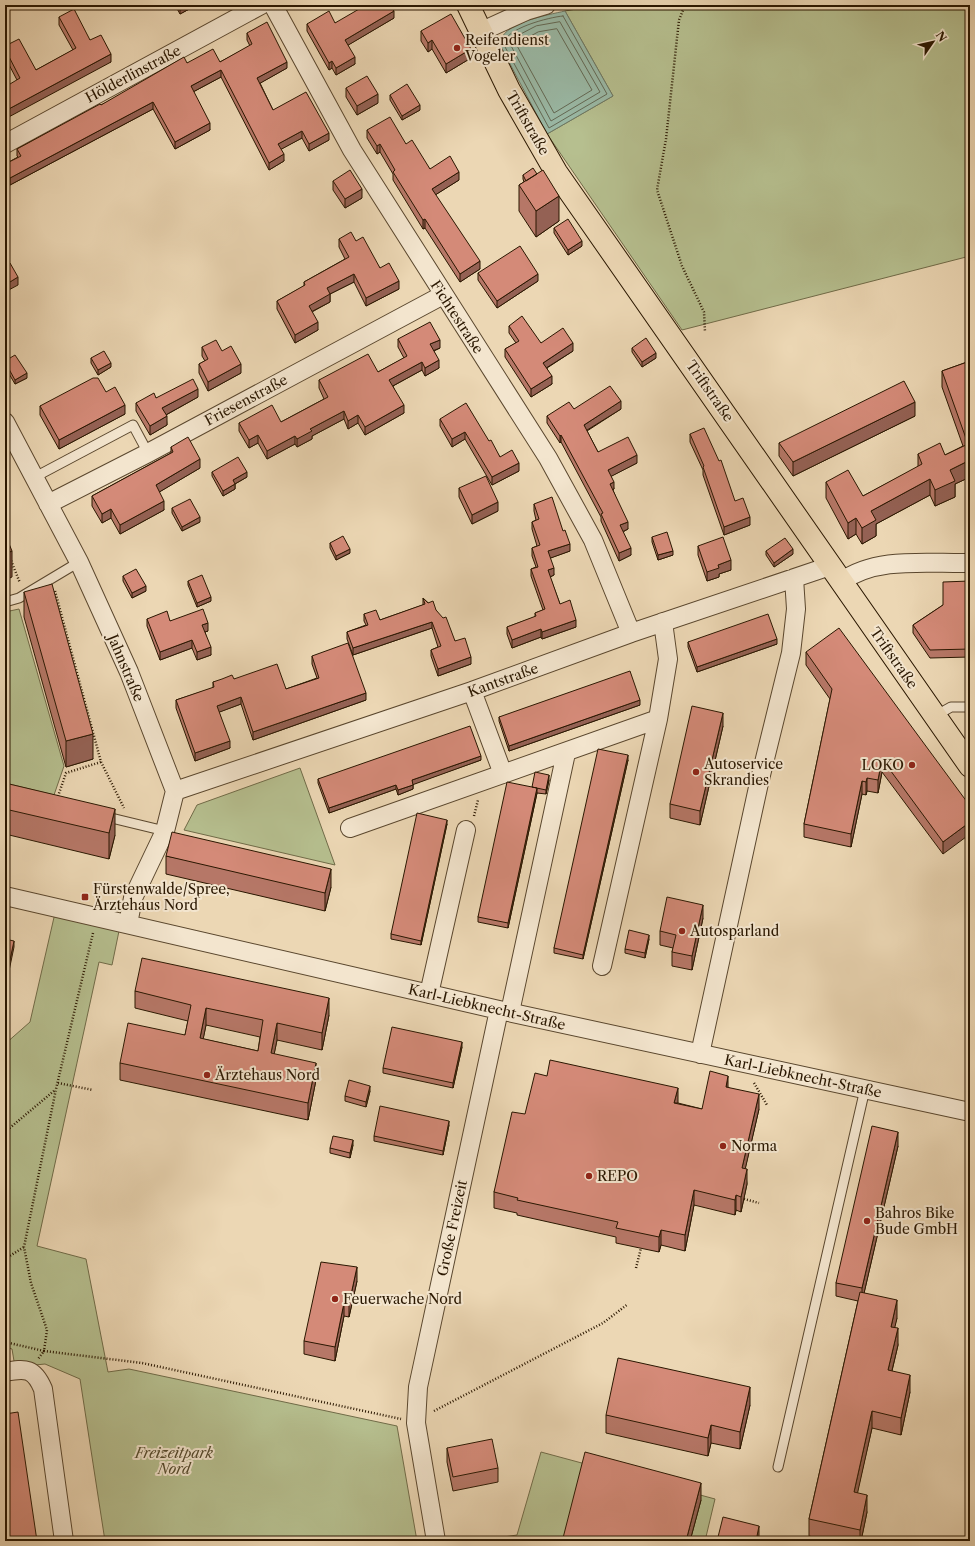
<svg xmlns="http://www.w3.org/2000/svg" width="975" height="1546" viewBox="0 0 975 1546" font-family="'Libre Caslon Text',serif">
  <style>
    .green { fill: #b6bf8f; stroke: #706b48 }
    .water { fill: #9abaa7; stroke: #6d7965 }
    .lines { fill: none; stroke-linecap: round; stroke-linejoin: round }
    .shore { stroke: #626854; stroke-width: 1 }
    .service-casing { stroke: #5a472e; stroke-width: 11 }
    .minor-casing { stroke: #5a472e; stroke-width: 20 }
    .primary-casing { stroke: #2a1701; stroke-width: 24 }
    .path { stroke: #2a1701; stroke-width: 2.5; stroke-dasharray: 1 2; stroke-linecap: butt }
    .service { stroke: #f3e5ce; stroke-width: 9 }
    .minor { stroke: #f3e5ce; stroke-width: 18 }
    .primary { stroke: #ecd7b4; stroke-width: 22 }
    .wall { fill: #b67767; stroke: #2a1701; fill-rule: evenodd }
    .shaded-wall { fill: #946154; stroke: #2a1701 }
    .building { fill: #d48a78; stroke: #2a1701; fill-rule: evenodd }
    .poi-dot { fill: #8f2418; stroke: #f3e5ce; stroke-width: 1.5 }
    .labels { text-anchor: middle; stroke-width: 4; stroke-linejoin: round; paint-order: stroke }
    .poi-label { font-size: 14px; fill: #2a1701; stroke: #f3e5ce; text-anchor: start }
    .street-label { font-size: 14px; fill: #2a1701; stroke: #f3e5ce }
    .park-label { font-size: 14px; font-style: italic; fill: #54492c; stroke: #f3e5ce }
  </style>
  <rect width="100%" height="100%" fill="#ecd7b4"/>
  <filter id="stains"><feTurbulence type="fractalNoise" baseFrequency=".005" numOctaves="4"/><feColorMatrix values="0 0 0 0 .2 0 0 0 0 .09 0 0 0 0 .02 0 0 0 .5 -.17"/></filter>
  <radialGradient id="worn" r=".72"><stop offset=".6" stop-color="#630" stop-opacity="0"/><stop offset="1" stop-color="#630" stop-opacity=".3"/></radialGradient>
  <path class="green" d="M599 5H970V256L682 330 547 134 613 96 565 11Z
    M19 609 64 766 54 795 5 783V612Z
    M300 768 335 865 184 830 197 805Z
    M55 913 119 931 112 965 99 962 37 1246 86 1259 108 1372 129 1369 397 1426 417 1541H105L80 1379 45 1364 15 1367 12 1349 5 1347V1044L30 1022Z
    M541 1452 715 1499 705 1541H477L517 1535Z"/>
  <path class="water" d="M565 11 613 96 547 134 500 45C499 23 548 15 565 11Z"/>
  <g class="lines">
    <path class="shore" d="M563 16 607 94 549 128 504 45C502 29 550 17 563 16Z
      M560 22 600 92 551 121 509 42 511 39 536 26Z
      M557 29 592 90 554 113 516 44 538 32Z"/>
    <defs>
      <path id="service" d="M35 477 133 425 148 453
        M5 602 19 598 79 562
        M935 716 951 707H970
        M103 816 165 831
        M778 1467 865 1089"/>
      <path id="minor" d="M273 5 352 150 548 458 593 540 631 633
        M480 32 526 11 546 5
        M5 144 261 5
        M5 422 79 562 129 672 175 791 165 831 133 898 128 924
        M48 504 148 453 443 295
        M841 582C876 556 928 564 970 563
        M472 691 503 774
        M175 791 472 691 631 633 830 566
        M350 828 658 719
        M5 896 499 1010 970 1112
        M602 966 658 719 668 659 663 622
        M429 994 466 830
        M510 1012 566 753
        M700 1054 759 783 791 653 796 609 794 578
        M5 1372C26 1368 34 1368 43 1389L64 1541
        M436 1541 416 1423 418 1387 499 1010"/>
      <path id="primary" d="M468 5 509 90 556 172 970 766"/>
    </defs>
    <use href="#service" class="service-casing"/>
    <use href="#minor" class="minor-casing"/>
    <use href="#primary" class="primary-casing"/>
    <path class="path" d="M685 5 679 20 666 139 657 190 682 266 704 312 705 332
      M10 558 20 583
      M55 591 101 762 124 808
      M57 799 66 773 101 762
      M474 816 478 800
      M93 933 56 1089 24 1247 31 1283 47 1330 44 1351 142 1363 401 1419
      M58 1083 93 1090
      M754 1083 767 1105
      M5 1132 55 1090
      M744 1199 759 1203
      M5 1259 24 1247
      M636 1268 641 1248
      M5 1342 44 1351 38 1359
      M434 1411 603 1323 628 1304"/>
    <use href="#service" class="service"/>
    <use href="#minor" class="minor"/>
    <use href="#primary" class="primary"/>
  </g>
  <path class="wall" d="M175 5H193V7L180 14Z
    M59 17 90 40 111 62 17 80 5 57V46L36 70 73 50 59 25Z
    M394 18 348 45 355 64 336 75 332 68 329 70 307 31V24L335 23Z
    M421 31 471 58 446 73 432 49 428 52 421 41Z
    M247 33 287 68 260 83 273 110 329 140 309 151 302 138 281 149 284 161 269 170 221 77 193 92 210 130 175 149 153 109 10 185 5 175V164L18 157 17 156V149L101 105 187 63 220 62 250 46 247 40Z
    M346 88 378 103 357 115 346 97Z
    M390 95 420 110 402 120 390 100Z
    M367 130 406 144 430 169 459 180 435 195 480 269 460 282 425 228 423 229 393 180V174L380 152 377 154 367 138Z
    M537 174 559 221 536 237 519 211V185L524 182 523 179V175Z
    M333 181 362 198 345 208 333 190Z
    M554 228 582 246 568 255 554 233Z
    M339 239 356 241 399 289 366 306 354 282 330 294V302L312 312 318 330 295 343 277 309V301L304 286V282L345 259 339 247Z
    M478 273 538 281 497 308 478 280Z
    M509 326 541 343 573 351 547 368 552 384 531 397 505 357V349L516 343 509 333Z
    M398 339 440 348 434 351 439 368 425 376 422 370 393 386 404 413 365 435 358 423 348 429 344 419 312 436V439L297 447 295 444 267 459 258 443 249 448 239 431V423L281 422 324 399 319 388V380L378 372 404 358 398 347Z
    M202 347 241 373 208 391 199 373V364L205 361 202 356Z
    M632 348 656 358 642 367 632 352Z
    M91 358 111 367 98 375 91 363Z
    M5 361 27 378 15 384 5 367Z
    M970 361V477L955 484V497L935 506 930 495 876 524V536L862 544 856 534 848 539 826 498V482L863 496 918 467V454L945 455 963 446 942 387V371Z
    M106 392 125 414 59 449 40 415V406Z
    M198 397 166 415 167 425 150 435 136 411V403L156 398Z
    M574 409H621L587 431 598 452 637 463 611 476 614 489 613 490 628 529 623 532 631 555 619 561 601 521V517L561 442 560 443 547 423V416Z
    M915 416 793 476 779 456V443Z
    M440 419 489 441 500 457 519 471 492 485 465 439 452 447 440 426Z
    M690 434 750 525 724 535 703 475V470L690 442Z
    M171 447 200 468 159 492 164 510 120 534 111 518 102 523 92 506V496L171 453Z
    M212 472 247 477 235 484V489L223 496 212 476Z
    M459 488 498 511 472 524 459 497Z
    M534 504 570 551 550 558 554 575 550 577 560 604 576 627 542 639 541 637 512 648 507 634V627L535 617V613L543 610 531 576V569L536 567 532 556V548L537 546 532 529V522L536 520 534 511Z
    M172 508 200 522 182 531 172 513Z
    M652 537 673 555 658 560 652 542Z
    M330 543 350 553 336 560 330 548Z
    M698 546 731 570 719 574V577L707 581 698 555Z
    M766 551 793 554 774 567 766 555Z
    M123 576 146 591 132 598 123 581Z
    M188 581 211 601 197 607 188 585Z
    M970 581V657L930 658 913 633V625L943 605Z
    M24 592 93 759 66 767 24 617Z
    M423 598 436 610 455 641 471 664 438 676 431 656V650L438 647 432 628 353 655 347 639V632L366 625 364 621V614L380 620 423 605Z
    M147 619 170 621 208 631 205 632 211 655 197 660 192 648 160 660 147 626Z
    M688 642 777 644 697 672 688 647Z
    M806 652 970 806 943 854 882 772 878 793 867 791 866 795 862 794 851 847 804 837V824L830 699 806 665Z
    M312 656 366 700 253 740 241 704 219 712 230 748 195 761 176 708V700L213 688V682L234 679 286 689 317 678 312 664Z
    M640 705 509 751 499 721V717Z
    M723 726 700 825 670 818V804Z
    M481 760 413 784V789L398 795 396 789 329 813 318 783V779Z
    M628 760 583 959 554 953V948Z
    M549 780 546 794 537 793 508 928 478 922V917L532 787Z
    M5 783 115 835 109 859 5 834Z
    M447 824 421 945 391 939V934Z
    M166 856 331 887 325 911 166 874Z
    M703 918 692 970 672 966V952L673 948 660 945V931Z
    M649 939 645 958 625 953V949Z
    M135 991 329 1015 322 1050 277 1040 274 1054 316 1080 308 1120 120 1080V1063L185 1035 188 1021 135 1008ZM206 1025 260 1037 258 1051 203 1039Z
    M462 1047 453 1088 383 1073V1068Z
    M728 1087 759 1109 745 1169 747 1184 741 1212 736 1210 735 1215 694 1205 685 1251 661 1245 659 1252 616 1243V1237L517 1215V1213L494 1208V1192L525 1114 678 1103 702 1109Z
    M370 1091 366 1107 345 1101V1096Z
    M449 1125 443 1155 374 1141V1136Z
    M353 1145 350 1158 330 1153V1148Z
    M898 1146 864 1293 897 1318 894 1328 898 1345 892 1371 910 1392 901 1435 872 1428 857 1493 867 1512 861 1541H832L809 1536V1519L858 1301 836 1296V1283Z
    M357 1281 349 1317 344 1316 335 1361 304 1354V1341Z
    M750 1405 740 1449 711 1443 708 1456 606 1433V1415Z
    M5 1414 37 1541H5Z
    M447 1448 498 1468V1482L453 1491 447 1462Z
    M701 1500 690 1541H563V1538Z"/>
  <path class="shaded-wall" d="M82 5H89L82 9Z
    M188 5H193V7L180 14V10Z
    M423 5H430L423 9Z
    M394 11V18L345 47V40Z
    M432 40V49L428 52V43Z
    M471 49V58L446 73V64Z
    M111 54V62L5 119V111Z
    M355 57V64L336 75V68Z
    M332 61V68L329 70V63Z
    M287 62V68L257 85V78Z
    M221 70V77L191 93V86Z
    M378 94V103L357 115V106Z
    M153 102V109L10 185V178Z
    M420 105V110L402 120V116Z
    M210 123V130L175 149V142Z
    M302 131V138L278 151V144Z
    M329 133V140L309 151V144Z
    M380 144V152L377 154V146Z
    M284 154V161L269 170V163Z
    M459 172V180L432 197V189Z
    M362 189V198L345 208V199Z
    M559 196V221L536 237V211Z
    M425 219V228L423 229V220Z
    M582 241V246L568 255V250Z
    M480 261V269L460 282V274Z
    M354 274V282L330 294V302L309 313V306L327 288Z
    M538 274V281L497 308V301Z
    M18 277V285L5 292V285Z
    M399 281V289L366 306V298Z
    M318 322V330L295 343V335Z
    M440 340V348L430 352V344Z
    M573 343V351L543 370V363Z
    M656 353V358L642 367V362Z
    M439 360V368L425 376V368Z
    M422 362V370L389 388V380Z
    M111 363V367L98 375V370Z
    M241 364V373L208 391V382Z
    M27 373V378L15 384V380Z
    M552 376V384L531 397V389Z
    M198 389V397L162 417V408Z
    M621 401V409L584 432V425Z
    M915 402V416L793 476V462Z
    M125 405V414L59 449V440Z
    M404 405V413L365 435V427Z
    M344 411V419L312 436V439L297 447V439L310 429Z
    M358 415V423L348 429V421Z
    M167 416V425L150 435V426Z
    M465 432V439L452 447V439Z
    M258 435V443L249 448V440Z
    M561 435V442L560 443V436Z
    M295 436V444L267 459V451Z
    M637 455V463L608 478V470Z
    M200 459V468L156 494V485Z
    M970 460V477L955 484V497L935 506V490L950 470Z
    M519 463V471L492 485V477Z
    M247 472V477L233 485V480Z
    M930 479V495L876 524V536L862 544V528L871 511Z
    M614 482V489L610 491V484Z
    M235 484V489L223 496V491Z
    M164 501V510L120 534V525Z
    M498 502V511L472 524V515Z
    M111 509V518L102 523V514Z
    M200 517V522L182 531V527Z
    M750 517V525L724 535V527Z
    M856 518V534L848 539V523Z
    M628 522V529L620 533V525Z
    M570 544V551L548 559V551Z
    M631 548V555L619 561V553Z
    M350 549V553L336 560V556Z
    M793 549V554L774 567V563Z
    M12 551V577L5 580V554Z
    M673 551V555L658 560V555Z
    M731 560V570L719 574V577L707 581V572L718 565Z
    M554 568V575L548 578V570Z
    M146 586V591L132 598V593Z
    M211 597V601L197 607V603Z
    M576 620V627L542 639V632Z
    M432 622V628L353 655V648Z
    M208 623V631L202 633V625Z
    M541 629V637L512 648V640Z
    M777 639V644L697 672V667Z
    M192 640V648L160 660V652Z
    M211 647V655L197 660V652Z
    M471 657V664L438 676V669Z
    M366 693V700L253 740V732Z
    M241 697V704L217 713V706Z
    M640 700V705L509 751V746Z
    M723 713V726L700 825V811Z
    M93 734V759L66 767V741Z
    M230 741V748L195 761V753Z
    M628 755V760L583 959V955Z
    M481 756V760L412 785V780Z
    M882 759V772L878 793V780Z
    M549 775V780L546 794V790Z
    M867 778V791L866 795V782Z
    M862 781V794L851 847V834Z
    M396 785V789L329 813V808Z
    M413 785V789L398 795V790Z
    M537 788V793L508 928V923Z
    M115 809V835L109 859V833Z
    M447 820V824L421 945V941Z
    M970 822V834L943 854V842Z
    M331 869V887L325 911V893Z
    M703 905V918L692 970V956Z
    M649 935V939L645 958V953Z
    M14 941V947L5 990V983Z
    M329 998V1015L322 1050V1033Z
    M206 1008V1025L200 1055V1038Z
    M277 1023V1040L271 1070V1053Z
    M462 1042V1047L453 1088V1083Z
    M316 1063V1080L308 1120V1103Z
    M728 1076V1091L726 1087Z
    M370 1086V1091L366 1107V1102Z
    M678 1088V1103H674Z
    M759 1094V1109L742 1183V1168Z
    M449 1121V1125L443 1155V1151Z
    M898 1132V1146L862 1302V1288Z
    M353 1140V1145L350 1158V1153Z
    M747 1169V1184L741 1212V1197Z
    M694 1190V1205L685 1251V1235Z
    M736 1195V1210L735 1215V1200Z
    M661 1230V1245L659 1252V1237Z
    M357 1267V1281L349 1317V1304Z
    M897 1300V1318L891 1344V1327Z
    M344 1303V1316L335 1361V1347Z
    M898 1328V1345L888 1387V1370Z
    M910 1375V1392L901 1435V1418Z
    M750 1387V1405L740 1449V1432Z
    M872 1411V1428L854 1509V1492Z
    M711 1425V1443L708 1456V1438Z
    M701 1483V1500L690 1541H686Z
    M867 1495V1512L861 1541H860V1530Z
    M759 1526V1541H756Z"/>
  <path class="building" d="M177 5H188L180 10Z
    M366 5H390L394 11 345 40 355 57 336 68 332 61 329 63 307 24 329 11 335 23Z
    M74 9 90 40 101 35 111 54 5 111V87L20 78 5 49V46L19 39 36 70 76 48 59 17Z
    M451 14 471 49 446 64 432 40 428 43 421 31Z
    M267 22 287 62 257 78 273 110 306 92 329 133 309 144 302 131 278 144 284 154 269 163 221 70 191 86 210 123 175 142 153 102 10 178 5 168V164L21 156 17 149 100 104 101 105 184 57 187 63 213 49 220 62 252 44 247 33Z
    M367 76 378 94 357 106 346 88Z
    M407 84 420 105 402 116 390 95Z
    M390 117 406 144 412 140 430 169 450 156 459 172 432 189 480 261 460 274 425 219 423 220 393 172 395 170 380 144 377 146 367 130Z
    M533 168 537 174 526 181 523 175Z
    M350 170 362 189 345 199 333 181Z
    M543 170 559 196 536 211 519 185Z
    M568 219 582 241 568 250 554 228Z
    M351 232 356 241 363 237 380 268 389 263 399 281 366 298 354 274 327 288 330 294 309 306 318 322 295 335 277 301 305 285 304 282 349 257 339 239Z
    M520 246 538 274 497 301 478 273Z
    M10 263 18 277 5 285V266Z
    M522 316 541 343 563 328 573 343 543 363 552 376 531 389 505 349 519 341 509 326Z
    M430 322 440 340 430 344 439 360 425 368 422 362 389 380 404 405 365 427 358 415 348 421 344 411 310 429 312 431 297 439 295 436 267 451 258 435 249 440 239 423 272 405 281 422 328 397 319 380 368 354 378 372 407 356 398 339Z
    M646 338 656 353 642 362 632 348Z
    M216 340 222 351 231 346 241 364 208 382 199 364 208 359 202 347Z
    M104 351 111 363 98 370 91 358Z
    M15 355 27 373 15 380 5 362V361Z
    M970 361V460L950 470 955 481 935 490 930 479 871 511 876 520 862 528 856 518 848 523 826 482 848 470 863 496 922 464 918 454 940 443 945 455 968 444 942 371Z
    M93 378H98L106 392 115 387 125 405 59 440 40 406Z
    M193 379 198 389 162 408 167 416 150 426 136 403 154 393 156 398Z
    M904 381 915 402 793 462 779 443Z
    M610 386 621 401 584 425 598 452 628 437 637 455 608 470 614 482 610 484 628 522 620 525 631 548 619 553 601 514 603 513 561 435 560 436 547 416 569 402 574 409Z
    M466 403 489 441 491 440 500 457 512 450 519 463 492 477 465 432 452 439 440 419Z
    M704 428 719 461 721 460 735 501 743 498 750 517 724 527 703 467 704 466 690 434Z
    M188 437 200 459 156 485 164 501 120 525 111 509 102 514 92 496 173 452 171 447Z
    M238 457 247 472 233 480 235 484 223 491 212 472Z
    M486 476 498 502 472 515 459 488Z
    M552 497 563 531 565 530 570 544 548 551 554 568 548 570 560 604 570 600 576 620 542 632 541 629 512 640 507 627 536 616 535 613 545 609 531 569 538 567 532 548 540 545 532 522 539 519 534 504Z
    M190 499 200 517 182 527 172 508Z
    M667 532 673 551 658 555 652 537Z
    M5 534 12 551 5 554Z
    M343 536 350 549 336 556 330 543Z
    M723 537 731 560 718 565 719 568 707 572 698 546Z
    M785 538 793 549 774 563 766 551Z
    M136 569 146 586 132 593 123 576Z
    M202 575 211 597 197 603 188 581Z
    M970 581V649L930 650 913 625 943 605V582Z
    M52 584 93 734 66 741 24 592Z
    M423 598 428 603 433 601 436 610 443 618 446 617 455 641 465 638 471 657 438 669 431 650 441 646 432 622 353 648 347 632 368 625 364 614 376 610 380 620 425 604Z
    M203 609 208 623 202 625 211 647 197 652 192 640 160 652 147 619 167 611 170 621Z
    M768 614 777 639 697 667 688 642Z
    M839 628 970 806V822L943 842 882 759 878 780 867 778 866 782 862 781 851 834 804 824 832 689 806 652Z
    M348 643 366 693 253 732 241 697 217 706 230 741 195 753 176 700 214 687 213 682 222 679 232 675 234 679 277 664 286 689 319 678 312 656Z
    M630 671 640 700 509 746 499 717Z
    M692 706 723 713 700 811 670 804Z
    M470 726 481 756 412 780 413 785 398 790 396 785 329 808 318 779Z
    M598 749 628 755 583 955 554 948Z
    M535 772 549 775 546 790 532 787Z
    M507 782 537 788 508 923 478 917Z
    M5 783 115 809 109 833 5 809Z
    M417 813 447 820 421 941 391 934Z
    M172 832 331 869 325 893 166 856Z
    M667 897 703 905 692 956 672 952 676 935 660 931Z
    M629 930 649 935 645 953 625 949Z
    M5 939 14 941 5 983Z
    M142 958 329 998 322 1033 277 1023 271 1053 316 1063 308 1103 120 1063 128 1023 185 1035 191 1005 135 991ZM206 1008 263 1020 258 1051 200 1038Z
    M392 1027 462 1042 453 1083 383 1068Z
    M550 1060 678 1088 674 1103 702 1109 710 1071 728 1076 726 1087 759 1094 742 1168 747 1169 741 1197 736 1195 735 1200 694 1190 685 1235 661 1230 659 1237 616 1228 618 1222 517 1200 518 1198 494 1192 512 1112 525 1114 535 1073 547 1076Z
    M349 1080 370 1086 366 1102 345 1096Z
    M380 1106 449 1121 443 1151 374 1136Z
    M872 1126 898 1132 862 1288 836 1283Z
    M333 1136 353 1140 350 1153 330 1148Z
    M321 1262 357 1267 349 1304 344 1303 335 1347 304 1341Z
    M860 1292 897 1300 891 1327 898 1328 888 1370 910 1375 901 1418 872 1411 854 1492 867 1495 860 1530 809 1519Z
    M618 1358 750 1387 740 1432 711 1425 708 1438 606 1415Z
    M18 1412 37 1541H7L5 1528V1414Z
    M492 1439 498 1468 453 1477 447 1448Z
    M585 1452 701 1483 686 1541H575L563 1538Z
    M723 1517 759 1526 756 1541H717Z"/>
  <g class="poi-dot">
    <circle cx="457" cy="48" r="4"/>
    <circle cx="912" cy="765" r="4"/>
    <circle cx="696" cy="772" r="4"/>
    <rect x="81" y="893" width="8" height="8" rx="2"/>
    <circle cx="682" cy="931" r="4"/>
    <circle cx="207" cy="1075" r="4"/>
    <circle cx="723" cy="1146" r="4"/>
    <circle cx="589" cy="1176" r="4"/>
    <circle cx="867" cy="1221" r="4"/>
    <circle cx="335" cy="1299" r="4"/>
  </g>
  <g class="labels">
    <g class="poi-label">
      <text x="465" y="45">Reifendienst<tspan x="465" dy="16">Vogeler</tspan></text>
      <text x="704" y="769">Autoservice<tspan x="704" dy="16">Skrandies</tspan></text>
      <text x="904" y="770" text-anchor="end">LOKO</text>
      <text x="93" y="894">Fürstenwalde/Spree,<tspan x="93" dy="16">Ärztehaus Nord</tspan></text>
      <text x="690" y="936">Autosparland</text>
      <text x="215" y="1080">Ärztehaus Nord</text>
      <text x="731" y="1151">Norma</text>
      <text x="597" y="1181">REPO</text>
      <text x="875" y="1218">Bahros Bike<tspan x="875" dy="16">Bude GmbH</tspan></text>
      <text x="343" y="1304">Feuerwache Nord</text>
    </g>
    <g class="street-label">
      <text transform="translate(133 74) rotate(-28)" y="5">Hölderlinstraße</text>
      <text transform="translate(528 123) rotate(60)" y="5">Triftstraße</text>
      <text transform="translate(457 317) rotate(57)" y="5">Fichtestraße</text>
      <text transform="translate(710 391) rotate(55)" y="5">Triftstraße</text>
      <text transform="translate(246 400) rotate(-28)" y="5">Friesenstraße</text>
      <text transform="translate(894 658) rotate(55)" y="5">Triftstraße</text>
      <text transform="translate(126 668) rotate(67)" y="5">Jahnstraße</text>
      <text transform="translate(503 680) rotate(-20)" y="5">Kantstraße</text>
      <text transform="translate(487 1007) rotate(13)" y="5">Karl-Liebknecht-Straße</text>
      <text transform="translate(803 1076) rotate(12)" y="5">Karl-Liebknecht-Straße</text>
      <text transform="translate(452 1228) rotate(-78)" y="5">Große Freizeit</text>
    </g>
    <g class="park-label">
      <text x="174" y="1458">Freizeitpark<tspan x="174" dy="16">Nord</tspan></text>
    </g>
  </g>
  <rect width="975" height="1546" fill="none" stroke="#ecd7b4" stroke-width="20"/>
  <rect x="6" y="6" width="963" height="1534" fill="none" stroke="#2a1701" stroke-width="2"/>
  <rect x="10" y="10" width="955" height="1526" fill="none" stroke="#2a1701"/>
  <g transform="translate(933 42) rotate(56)" stroke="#f3e5ce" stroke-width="3" paint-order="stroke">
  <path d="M0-3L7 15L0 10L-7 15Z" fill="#2a1701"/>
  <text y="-6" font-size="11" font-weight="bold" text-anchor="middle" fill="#2a1701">N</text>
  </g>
  <rect width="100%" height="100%" filter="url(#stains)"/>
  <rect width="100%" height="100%" fill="url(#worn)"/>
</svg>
